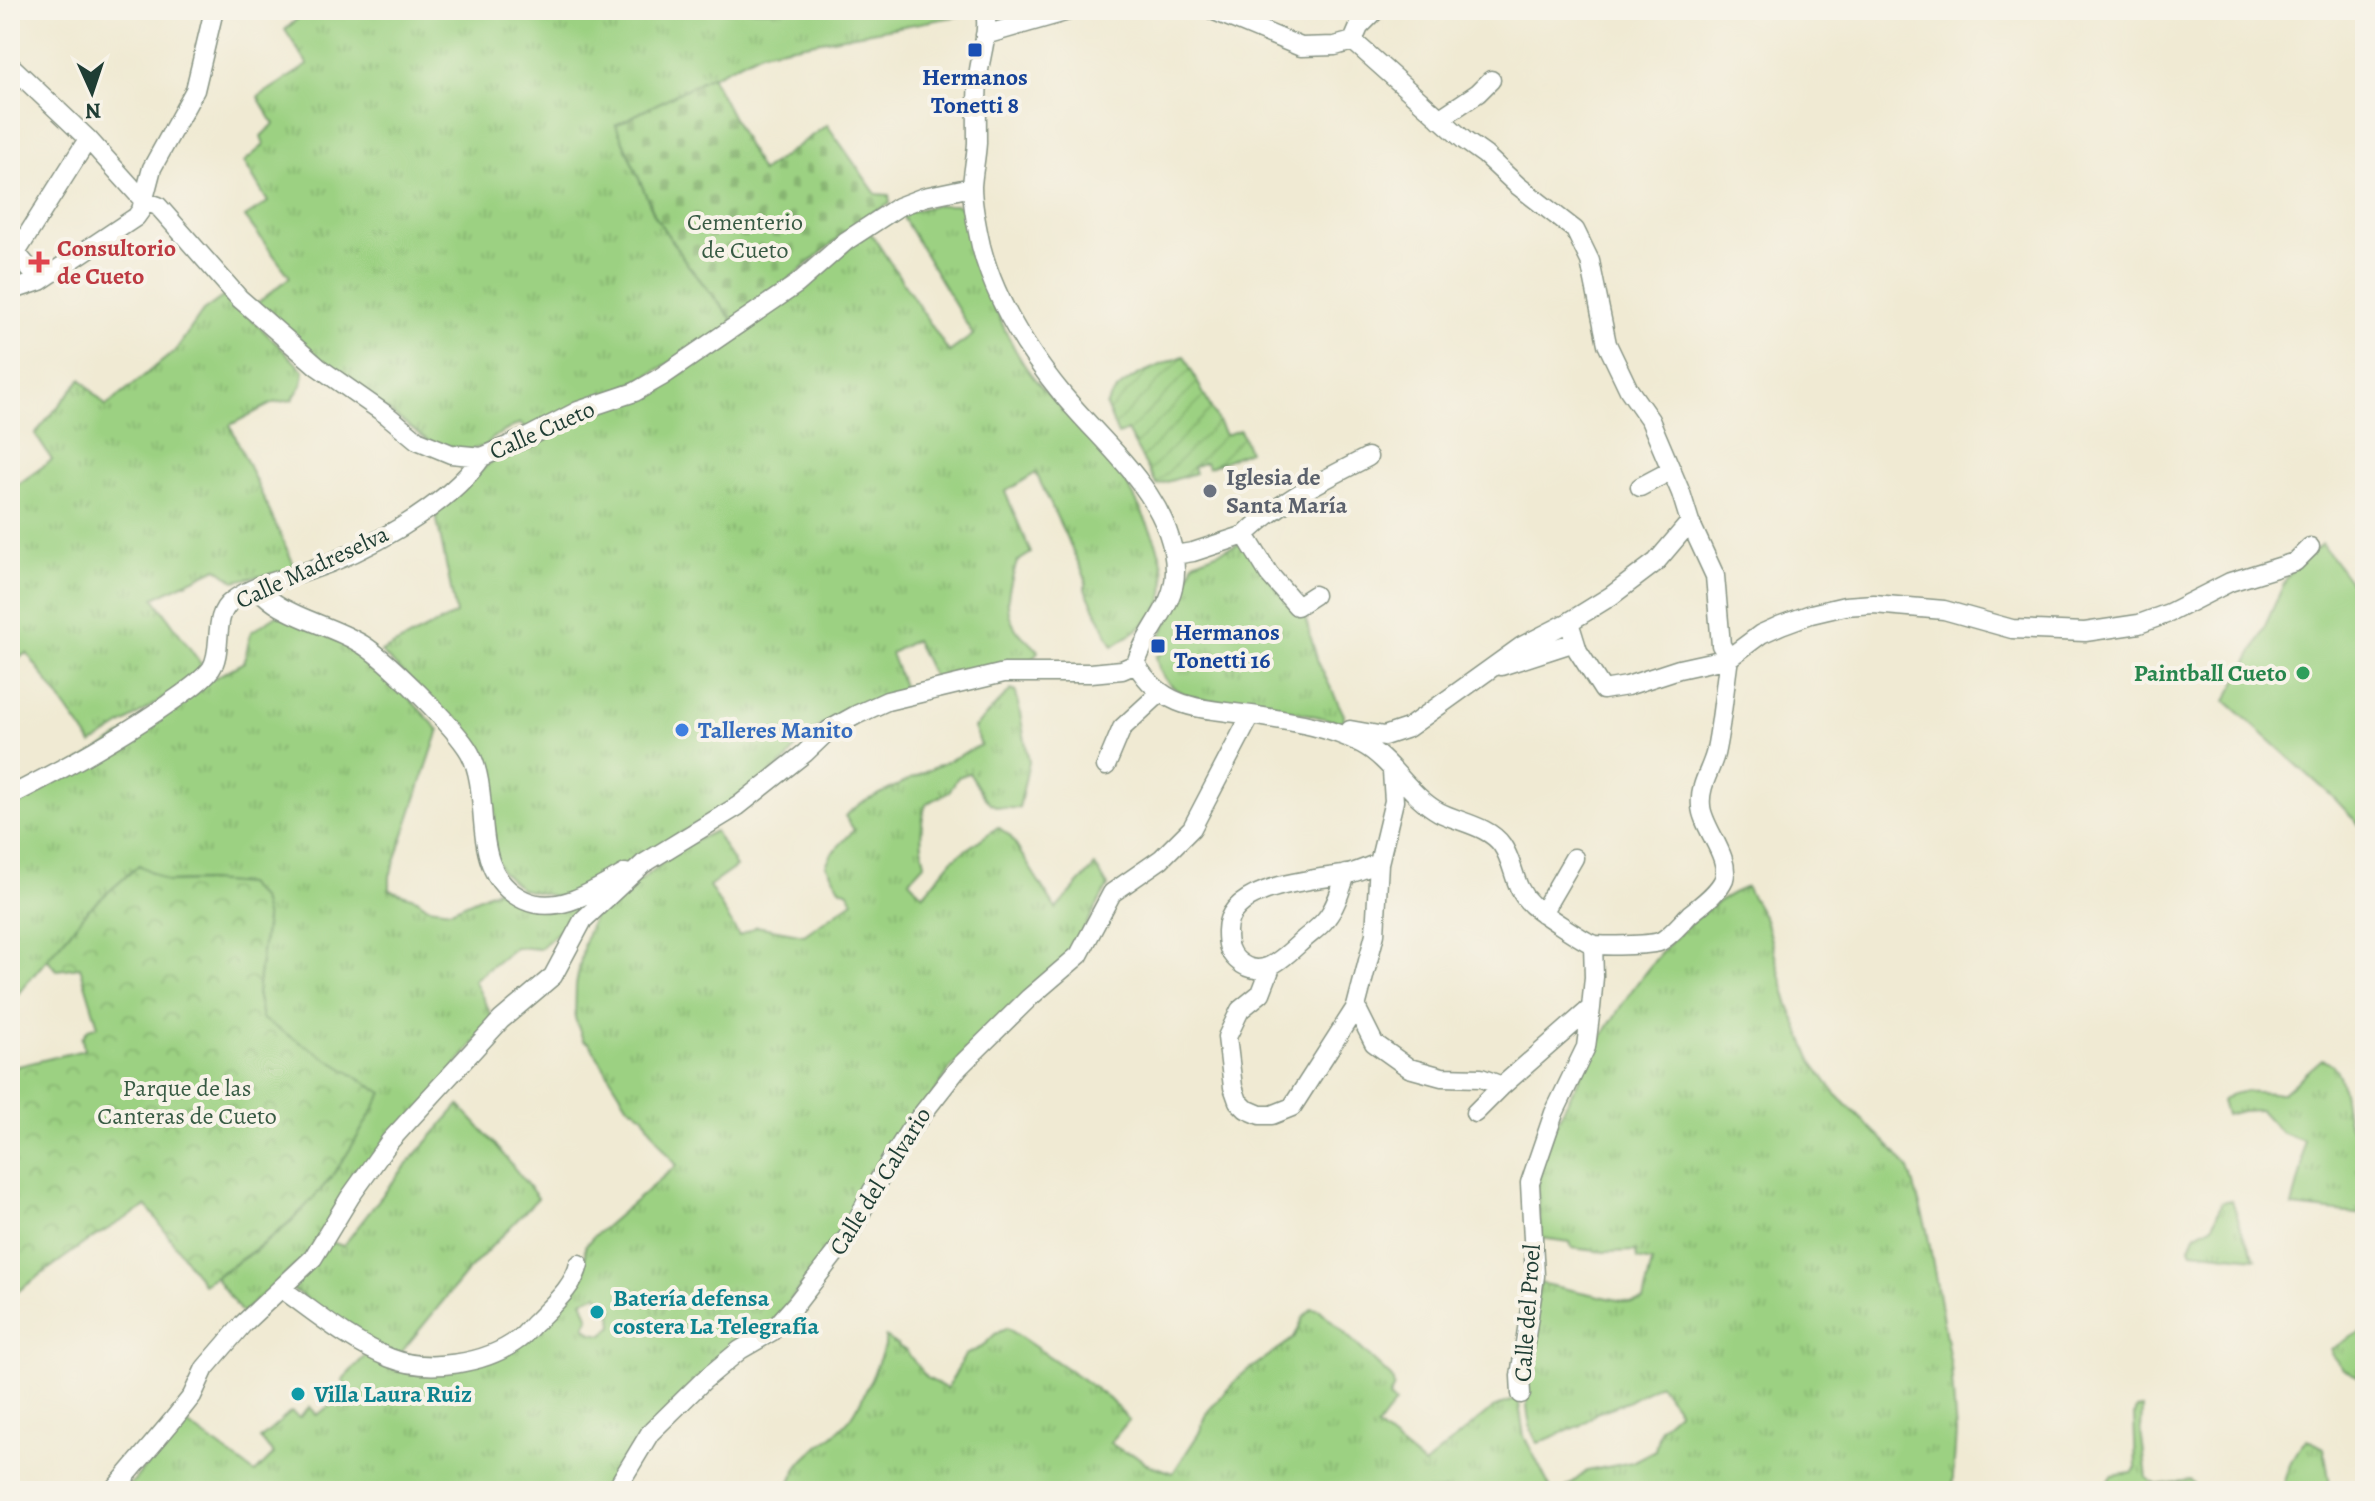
<svg xmlns="http://www.w3.org/2000/svg" width="2375" height="1501" viewBox="0 0 2375 1501" font-family="Alegreya,serif">
  <style>
    .grass { fill: url(#grass-tufts); stroke: #5e875b; stroke-width: 2; fill-rule: evenodd }
    .cemetery { fill: url(#cemetery-stones); stroke: #5e875b; stroke-width: 2 }
    .park { fill: url(#park-crowns); stroke: #5e875b; stroke-width: 2 }
    .garden { fill: url(#garden-furrows); stroke: #5e875b; stroke-width: 2 }
    .pitch { fill: #9cd182; stroke: #5e875b; stroke-width: 2 }
    .lines { fill: none; stroke-linecap: round; stroke-linejoin: round }
    .minor-casing { stroke: #889484; stroke-width: 21 }
    .minor { stroke: #fff; stroke-width: 18 }
    .transit-dot { fill: #1a4fb4; stroke: #f7f3e8; stroke-width: 3 }
    .health-dot { fill: #e0444e; stroke: #f7f3e8; stroke-width: 3 }
    .worship-dot { fill: #6b7280; stroke: #f7f3e8; stroke-width: 3 }
    .leisure-dot { fill: #2e9e5b; stroke: #f7f3e8; stroke-width: 3 }
    .shop-dot { fill: #3f7fe0; stroke: #f7f3e8; stroke-width: 3 }
    .culture-dot { fill: #0f9aa8; stroke: #f7f3e8; stroke-width: 3 }
    .labels { text-anchor: middle; stroke-width: 8; stroke-linejoin: round; paint-order: stroke }
    .transit-label { font-size: 24px; font-weight: bold; fill: #164399; stroke: #f7f3e8 }
    .park-label { font-size: 24px; fill: #385b44; stroke: #f7f3e8 }
    .health-label { font-size: 24px; font-weight: bold; fill: #be3a42; stroke: #f7f3e8; text-anchor: start }
    .street-label { font-size: 24px; fill: #1f3d34; stroke: #f7f3e8 }
    .worship-label { font-size: 24px; font-weight: bold; fill: #5b616d; stroke: #f7f3e8; text-anchor: start }
    .leisure-label { font-size: 24px; font-weight: bold; fill: #27864d; stroke: #f7f3e8; text-anchor: end }
    .shop-label { font-size: 24px; font-weight: bold; fill: #366cbe; stroke: #f7f3e8; text-anchor: start }
    .culture-label { font-size: 24px; font-weight: bold; fill: #0d838f; stroke: #f7f3e8; text-anchor: start }
  </style>
  <defs>
    <pattern id="grass-tufts" width="24" height="20" patternUnits="userSpaceOnUse" patternTransform="scale(2)"><rect width="24" height="20" fill="#9cd182"/><path d="M3 7l-1-3M5 7V3M7 7l1-3M15 17l-1-3M17 17v-4M19 17l1-3" fill="none" stroke="#86b471"/></pattern>
    <pattern id="cemetery-stones" width="16" height="16" patternUnits="userSpaceOnUse" patternTransform="scale(2)"><rect width="16" height="16" fill="#9cd182"/><path d="M2 7V4a2 2 0 0 1 4 0v3zM10 15v-3a2 2 0 0 1 4 0v3z" fill="#86b471"/></pattern>
    <pattern id="park-crowns" width="20" height="18" patternUnits="userSpaceOnUse" patternTransform="scale(2)"><rect width="20" height="18" fill="#9cd182"/><path d="M2 6a3 3 0 1 1 6 0M12 15a3 3 0 1 1 6 0" fill="none" stroke="#86b471"/></pattern>
    <pattern id="garden-furrows" width="10" height="10" patternUnits="userSpaceOnUse" patternTransform="scale(2)"><rect width="10" height="10" fill="#9cd182"/><path d="M-1 1l2-2M0 10L10 0M9 11l2-2" fill="none" stroke="#86b471"/></pattern>
  </defs>
  <rect width="100%" height="100%" fill="#f7f3e8"/>
  <filter id="ink" filterUnits="userSpaceOnUse"><feTurbulence type="fractalNoise" baseFrequency=".0125" numOctaves="2"/><feDisplacementMap in="SourceGraphic" scale="16" xChannelSelector="R" yChannelSelector="G"/><feConvolveMatrix kernelMatrix="1 2 1 2 8 2 1 2 1" color-interpolation-filters="sRGB"/></filter>
  <filter id="wash" filterUnits="userSpaceOnUse"><feTurbulence type="fractalNoise" baseFrequency=".006" numOctaves="4" result="noise"/><feDisplacementMap in="SourceGraphic" scale="32" xChannelSelector="R" yChannelSelector="G"/><feGaussianBlur stdDeviation="1.8" result="paint"/><feColorMatrix in="noise" values="0 0 0 0 0 0 0 0 0 0 0 0 0 0 0 0 0 1.4 0 .05"/><feComposite in="paint" operator="in"/></filter>
  <g filter="url(#wash)">
    <rect width="100%" height="100%" fill="#f0ead3"/>
    <path class="grass" d="M307 10H974L975 13 761 52 616 125 655 216 688 265 736 324 640 380 528 432 520 423 494 437 486 446 469 450 433 444 319 360 255 305 290 277 245 217 268 202 244 162 264 145 261 136 274 124 258 97 308 65 285 30Z
      M936 205H958L967 213 965 216C980 267 994 317 1023 363 1047 400 1086 427 1113 462 1127 481 1138 503 1148 525 1159 546 1170 577 1162 601 1155 621 1129 635 1113 646L1085 589 1086 579 1036 473 1005 492 1031 553 1017 562C1010 585 1001 606 1016 629 1021 637 1032 642 1038 651L1034 659 935 681 915 640 891 653 904 689 825 723 801 739 787 760 746 794 631 863 563 898 521 889 502 872 489 846V793L485 764 474 742 381 652 456 614 435 510 494 459 571 422 662 387 870 232 949 352 973 335 901 214Z
      M224 296 245 312 304 371 302 385 292 400 273 403 230 425 296 569 235 581 217 568 154 598 206 671 92 744 27 653 10 662V490L52 460 35 434 81 379 106 406 175 351 203 311Z
      M1243 542 1295 613 1305 617 1318 662 1344 715V724C1315 715 1283 708 1253 704 1215 699 1164 706 1156 656L1160 655 1161 645 1157 643 1184 589 1194 562Z
      M277 615 305 625 370 657 439 730 390 876V890L417 899 428 907 451 910 498 889 521 905 610 887 539 949 516 947 474 980 493 1019 304 1258 242 1313 215 1277 256 1250 289 1224 332 1177 275 1028 262 1019 257 993 266 919 209 881 168 882 139 865 88 911 10 1003V805L212 679 244 662 251 632Z
      M1011 690 1016 692 1029 762 1019 808C984 810 986 798 969 773L958 777 949 792 926 804C920 823 920 845 925 863L909 880 923 895 953 859 998 827 1010 836 1056 909 1095 866 1108 886 1067 959 950 1069 844 1230 771 1325 741 1344 610 1491H125L183 1421 255 1473 274 1454 260 1439 291 1412 299 1418 310 1407 317 1415 334 1403 347 1386 342 1380 366 1355 493 1358 585 1271V1246L593 1237 677 1165C671 1161 645 1121 644 1116L627 1104 589 1043 583 1040 575 1018 576 985 584 943 593 917 686 845 715 831 736 867 709 886 739 936 756 926 804 935 853 901 848 892 840 888 826 865 832 853 854 830 845 816 861 803 981 745 974 728ZM598 1294 605 1311 612 1314 613 1326 603 1335 592 1333 585 1326 589 1319 582 1300Z
      M1746 887 1765 919 1788 1003 1813 1063 1835 1093 1894 1151 1909 1169 1912 1178 1927 1230 1951 1366 1956 1433 1952 1491H1562L1587 1471 1632 1462 1655 1450 1660 1427 1677 1412 1676 1406 1659 1384 1627 1402 1596 1413 1582 1425 1538 1443C1514 1412 1535 1322 1539 1283L1632 1303 1643 1301 1652 1262 1637 1259 1636 1251 1605 1252 1572 1248 1570 1242 1541 1238C1540 1217 1535 1191 1540 1171 1546 1141 1560 1115 1575 1087 1609 1018 1671 917 1746 887Z
      M2322 1059C2347 1065 2342 1105 2349 1125L2352 1129H2365V1215L2292 1207 2302 1167 2303 1141 2280 1132 2260 1110 2241 1111 2226 1115 2222 1101C2236 1086 2264 1094 2283 1093Z
      M459 1105 494 1143 538 1198 465 1274 399 1355 381 1350 291 1288 331 1242 343 1246 399 1174Z
      M2232 1200 2244 1237 2256 1258 2192 1251 2190 1247 2195 1235 2213 1225 2222 1202Z
      M1312 1308 1320 1310 1392 1378 1394 1387 1389 1398 1395 1403 1377 1427 1424 1465 1493 1408 1518 1398 1524 1436 1552 1491H787C798 1449 829 1447 852 1416 866 1396 875 1368 885 1346V1337L906 1351 927 1378 947 1389 965 1355 982 1347 995 1334 1007 1328 1084 1380 1109 1399 1129 1420 1110 1443 1124 1452 1134 1454 1147 1464 1173 1473 1199 1433 1208 1411 1240 1376 1294 1338 1303 1318Z
      M2365 1329V1380L2343 1369 2331 1354V1349Z
      M2142 1408 2141 1431 2147 1478 2156 1485 2190 1480 2194 1484V1491H2101L2111 1476 2132 1473 2136 1468 2134 1415 2136 1409Z
      M2307 1439 2324 1448 2331 1491H2282C2285 1473 2293 1451 2307 1439Z"/>
    <path class="cemetery" d="M711 76 761 172 827 125 876 194 889 195 890 204 869 214 852 227 736 324 688 265 655 216 616 125Z"/>
    <path class="park" d="M139 865 168 882 209 881 246 884 261 899 266 919 257 993 262 1019 383 1093C366 1120 351 1152 331 1177 296 1223 251 1254 203 1284L147 1206 86 1242 10 1297V1068L84 1050 82 1038 88 1029 98 1026 80 967 57 970 47 959 88 910Z"/>
    <path class="garden" d="M1184 356 1225 435 1240 430 1249 451 1208 468 1206 462 1193 467 1195 473 1157 485 1127 431 1118 435 1106 406C1118 377 1157 367 1184 356Z"/>
    <path class="pitch" d="M2322 544 2365 602V831L2335 799 2226 701 2256 646 2287 577 2294 567Z"/>
  </g>
  <g filter="url(#ink)">
    <g class="lines">
      <defs>
        <path id="minor" d="M985 10C989 30 982 51 979 70 976 94 977 119 977 143 976 158 973 172 972 186 972 205 977 228 981 246 995 301 1027 351 1063 395 1104 445 1174 499 1175 570 1176 606 1145 631 1136 664 1164 711 1203 708 1251 715 1289 721 1328 726 1362 744 1392 760 1408 795 1439 812 1458 822 1489 826 1502 845 1515 864 1513 888 1531 904 1538 911 1584 941 1592 944 1601 947 1650 945 1659 942 1669 938 1682 922 1690 914 1701 905 1718 893 1724 879 1731 857 1702 827 1701 806 1699 786 1710 772 1715 754 1722 723 1724 690 1729 658L1721 645 1715 576 1690 522 1681 493 1650 420 1629 390 1607 344 1590 261 1575 230 1517 185 1485 155 1464 140 1353 41 1335 46 1301 47 1212 10
          M10 12 13 10
          M985 35 1072 10
          M1353 41 1359 27 1376 10
          M10 65 88 139 144 201 158 206 239 298 318 367 388 416 417 440 451 454 482 457 526 438 578 411 635 392 661 377 797 284 846 241 898 207 924 197 972 187
          M1439 119 1478 93 1491 80
          M40 281 16 253 88 139
          M10 291 40 281 136 217 141 210 152 168 195 90 214 10
          M1640 487 1672 470
          M1245 535C1280 500 1324 480 1368 457
          M1174 555 1193 552 1245 535 1269 574 1297 606 1314 595
          M257 588C264 595 272 602 281 607 305 621 334 628 358 642 382 654 457 729 470 753 494 798 466 873 524 900 559 916 596 889 626 873
          M1569 622 1578 651 1603 690 1627 686 1679 669 1729 658 1761 634 1781 625 1811 614 1845 606 1874 604 1944 610 2012 629 2085 632 2139 624 2169 613 2230 582 2295 562 2310 547
          M1501 666 1575 642
          M1350 730 1384 736 1408 728 1522 646 1569 622 1611 596 1656 562 1690 522
          M1106 766 1122 728 1160 693
          M1392 772 1394 801 1379 863 1375 934 1356 1007 1374 1043 1409 1068 1442 1077 1481 1078 1502 1086
          M10 796C65 768 118 739 168 704 182 694 200 683 211 669 224 650 211 616 232 601 253 585 280 580 305 572 363 553 447 508 482 457
          M1346 874C1341 889 1336 907 1326 919 1320 927 1311 933 1303 940 1284 957 1261 983 1237 960 1228 952 1227 943 1227 932 1226 886 1310 880 1344 875 1355 873 1367 867 1379 863
          M1542 913 1574 858
          M1271 967 1261 993 1240 1010 1227 1037 1233 1087 1238 1101 1246 1109 1260 1115H1272L1292 1107 1356 1007
          M1475 1113 1502 1086 1591 1008 1594 977 1593 944
          M282 1289C316 1313 350 1342 390 1358 428 1373 486 1364 519 1339 525 1335 530 1327 536 1322 552 1305 574 1287 579 1264
          M1521 1394 1520 1376 1535 1276 1530 1183 1554 1113 1586 1047 1591 1008
          M113 1491 173 1420 192 1396 205 1368 243 1324 313 1258 350 1197 390 1141 501 1020 553 976 583 920 643 864 738 806 805 753 829 730 856 715 887 701 1004 673H1091L1122 670 1136 664
          M615 1491 650 1433 704 1380 740 1350 771 1332 796 1304 850 1234 872 1191 909 1131 959 1067 1029 998 1079 955 1112 893 1161 859 1192 828 1251 715"/>
      </defs>
      <use href="#minor" class="minor-casing"/>
      <use href="#minor" class="minor"/>
    </g>
  </g>
  <g class="transit-dot">
    <rect x="967" y="42" width="16" height="16" rx="4"/>
    <rect x="1150" y="638" width="16" height="16" rx="4"/>
  </g>
  <path class="health-dot" d="M35 250h8v8h8v8h-8v8h-8v-8h-8v-8h8z"/>
  <circle class="worship-dot" cx="1210" cy="491" r="8"/>
  <circle class="leisure-dot" cx="2303" cy="673" r="8"/>
  <circle class="shop-dot" cx="682" cy="730" r="8"/>
  <g class="culture-dot">
    <circle cx="597" cy="1312" r="8"/>
    <circle cx="298" cy="1394" r="8"/>
  </g>
  <g class="labels">
    <g class="transit-label">
      <text x="975" y="85">Hermanos<tspan x="975" dy="28">Tonetti 8</tspan></text>
      <text x="1174" y="640" text-anchor="start">Hermanos<tspan x="1174" dy="28">Tonetti 16</tspan></text>
    </g>
    <g class="park-label">
      <text x="745" y="230">Cementerio<tspan x="745" dy="28">de Cueto</tspan></text>
      <text x="187" y="1096">Parque de las<tspan x="187" dy="28">Canteras de Cueto</tspan></text>
    </g>
    <g class="health-label">
      <text x="57" y="256">Consultorio<tspan x="57" dy="28">de Cueto</tspan></text>
    </g>
    <g class="street-label">
      <text transform="translate(542 430) rotate(-24)" y="8">Calle Cueto</text>
      <text transform="translate(312 567) rotate(-25)" y="8">Calle Madreselva</text>
      <text transform="translate(880 1181) rotate(-58)" y="8">Calle del Calvario</text>
      <text transform="translate(1527 1313) rotate(-86)" y="8">Calle del Proel</text>
    </g>
    <g class="worship-label">
      <text x="1226" y="485">Iglesia de<tspan x="1226" dy="28">Santa María</tspan></text>
    </g>
    <g class="leisure-label">
      <text x="2287" y="681">Paintball Cueto</text>
    </g>
    <g class="shop-label">
      <text x="698" y="738">Talleres Manito</text>
    </g>
    <g class="culture-label">
      <text x="613" y="1306">Batería defensa<tspan x="613" dy="28">costera La Telegrafía</tspan></text>
      <text x="314" y="1402">Villa Laura Ruiz</text>
    </g>
  </g>
  <rect width="2375" height="1501" fill="none" stroke="#f7f3e8" stroke-width="40"/>
  <g transform="translate(92 92) rotate(177)" stroke="#f7f3e8" stroke-width="6" paint-order="stroke">
  <path d="M0-6L14 30L0 20L-14 30Z" fill="#1f3d34"/>
  <text y="-12" font-size="22" font-weight="bold" text-anchor="middle" fill="#1f3d34">N</text>
  </g>
</svg>
